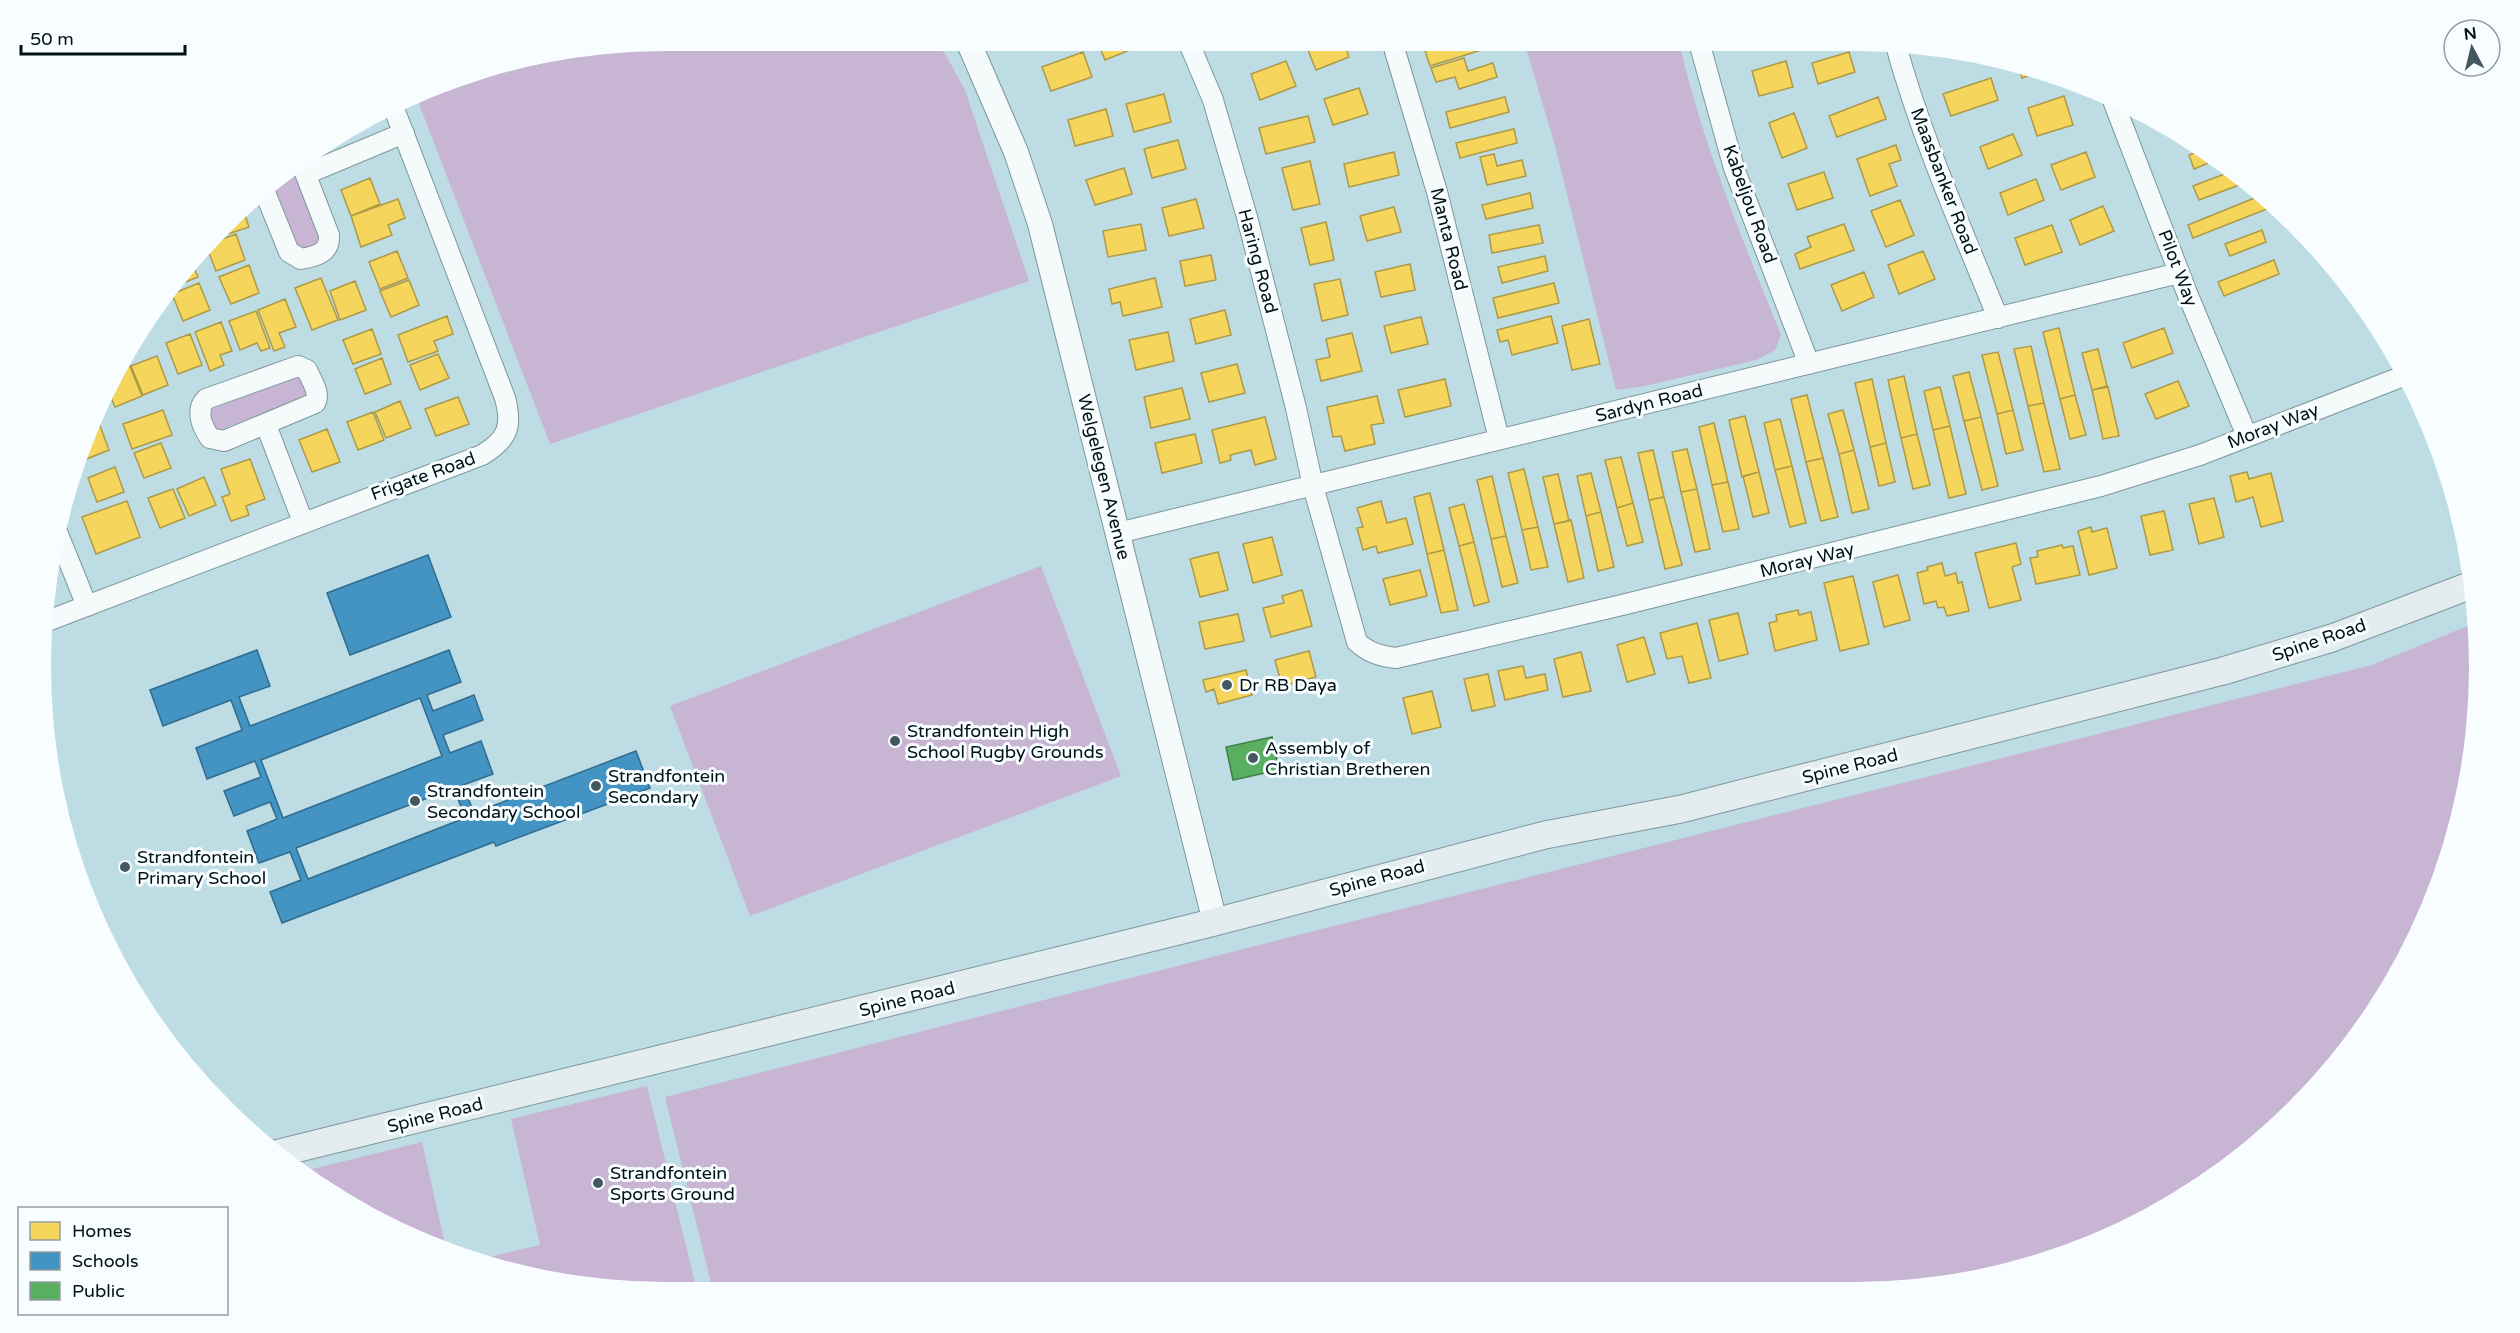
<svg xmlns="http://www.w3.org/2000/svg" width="2520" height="1333" viewBox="0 0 2520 1333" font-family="'Varela Round',sans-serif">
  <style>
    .green { fill: #c8b4d3 }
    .homes { fill: #f6d55c; stroke: #ac9a47; stroke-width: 1.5 }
    .schools { fill: #4393c3; stroke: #2f6c8f; stroke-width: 1.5; fill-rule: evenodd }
    .public { fill: #5aae61; stroke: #3f7f4a; stroke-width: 1.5 }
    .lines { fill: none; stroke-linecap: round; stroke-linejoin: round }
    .minor-casing { stroke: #7e979c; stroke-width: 22 }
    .tertiary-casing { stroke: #7e979c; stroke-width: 26 }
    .secondary-casing { stroke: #7e979c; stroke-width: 29 }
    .minor { stroke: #f5fafb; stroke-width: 20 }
    .tertiary { stroke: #f5fafb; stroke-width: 24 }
    .secondary { stroke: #e3ecee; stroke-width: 27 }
    .poi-dot { fill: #42585e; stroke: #f8fdff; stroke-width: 2 }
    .labels { text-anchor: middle; stroke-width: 6; stroke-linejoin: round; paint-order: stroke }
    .street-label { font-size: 18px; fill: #001116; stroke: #f8fdff }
    .poi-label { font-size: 18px; fill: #001116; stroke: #f8fdff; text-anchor: start }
  </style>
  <rect width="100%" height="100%" fill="#bddce4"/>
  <path class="green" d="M667 41H938L965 90 1029 281 550 444 416 96 465 74 545 52Z
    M1524 41 1679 42C1702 142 1742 239 1781 335L1775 350 1756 360 1645 386 1616 390 1554 142Z
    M292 165 320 237 321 244 303 252 298 248 272 182Z
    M298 376 307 393 305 399 216 431 208 415 212 409Z
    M1041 566 1121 776 750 916 670 706Z
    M2475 623 2478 708 2458 829 2415 944 2324 1079 2234 1163 2093 1245 1936 1287 713 1291 665 1097 1306 933 2372 665Z
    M647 1086 697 1291H626L505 1271 476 1260 540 1245 511 1119Z
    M422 1142 446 1249 389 1228 300 1172Z"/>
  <path class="homes" d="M1097 41H1140L1142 45 1105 60Z
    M1314 41H1343L1349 57 1316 70 1306 45Z
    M1455 41H1486L1488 48 1430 66 1425 51Z
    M1083 52 1092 77 1051 91 1042 67Z
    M1849 52 1855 72 1818 84 1812 63Z
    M1464 58 1468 71 1493 63 1497 77 1459 89 1455 77 1436 82 1431 68Z
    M1286 61 1296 86 1260 100 1251 74Z
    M1786 61 1793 87 1759 96 1752 71Z
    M2017 62 2041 71 2022 78Z
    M1991 78 1998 100 1951 116 1943 94Z
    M1359 88 1368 114 1333 125 1324 99Z
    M1164 94 1171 122 1134 132 1126 104Z
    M2064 96 2073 125 2037 136 2028 108Z
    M1505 97 1509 112 1450 128 1446 112Z
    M1878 97 1886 119 1837 137 1829 116Z
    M1106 109 1113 136 1075 146 1068 120Z
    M1794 113 1807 148 1782 158 1769 123Z
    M1308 116 1315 142 1266 154 1259 128Z
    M1514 129 1517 143 1460 158 1456 143Z
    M2013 134 2022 155 1988 169 1980 147Z
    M1178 140 1186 169 1152 178 1144 149Z
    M1896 145 1901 160 1889 164 1897 186 1870 196 1857 159Z
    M2202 150 2218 159 2194 169 2189 155Z
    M1394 152 1399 175 1349 187 1344 164Z
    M2086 152 2095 177 2061 190 2051 165Z
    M1494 154 1497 166 1522 160 1526 176 1487 185 1480 157Z
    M1310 161 1320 204 1293 210 1282 168Z
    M1124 168 1132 194 1095 205 1086 180Z
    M2235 170 2242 184 2199 200 2193 186Z
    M1824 172 1833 198 1797 210 1788 184Z
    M370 178 380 204 351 216 341 190Z
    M2036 179 2044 200 2008 215 2000 193Z
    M1530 193 1533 208 1486 219 1482 205Z
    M2262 195 2272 207 2193 238 2188 225Z
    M398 199 405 218 388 225 392 235 361 247 351 216Z
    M1196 199 1204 228 1169 236 1162 208Z
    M1900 200 1914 235 1886 247 1871 211Z
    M2103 206 2114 231 2080 245 2070 220Z
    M1394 207 1401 232 1367 241 1360 216Z
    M245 215 249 227 210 240 233 219Z
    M1326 222 1334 260 1310 265 1301 228Z
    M1141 224 1146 250 1108 257 1103 231Z
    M1844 224 1854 250 1800 269 1795 254 1811 247 1807 237Z
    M1539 225 1543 243 1492 253 1489 235Z
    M2052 225 2062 252 2025 265 2015 238Z
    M2262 230 2266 242 2230 256 2225 244Z
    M236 234 245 260 216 271 206 245Z
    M397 251 408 278 380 289 369 262Z
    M1923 251 1935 279 1899 294 1888 265Z
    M1211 255 1216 280 1185 286 1180 261Z
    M1545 256 1548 271 1502 283 1498 267Z
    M191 260 198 277 170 288Z
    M2274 260 2279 274 2224 296 2218 282Z
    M1410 264 1415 290 1381 297 1375 272Z
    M249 265 259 293 231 304 219 277Z
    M1864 272 1874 297 1842 311 1831 285Z
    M321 278 338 320 312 330 295 288Z
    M1155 278 1162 307 1123 316 1120 302 1112 304 1109 289Z
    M1340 279 1348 315 1322 321 1314 284Z
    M409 280 419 305 391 317 380 291Z
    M355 281 366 310 340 320 330 291Z
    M199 283 210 310 183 321 172 294Z
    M1554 283 1559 303 1498 318 1493 298Z
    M285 299 296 327 279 333 285 347 274 351 258 310Z
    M1225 310 1231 335 1196 344 1190 319Z
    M256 311 270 348 261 351 257 343 240 350 229 321Z
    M447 316 453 334 434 341 438 351 408 362 398 335Z
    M1551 316 1558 343 1512 355 1508 340 1500 342 1497 330Z
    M1421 317 1428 344 1391 353 1384 326Z
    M1589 319 1600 364 1572 370 1562 326Z
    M221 322 232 351 220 355 224 365 210 371 195 332Z
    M2059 328 2075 395 2060 399 2043 332Z
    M2164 328 2173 353 2132 368 2123 343Z
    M372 329 381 354 353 364 343 340Z
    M1168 332 1174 361 1136 370 1129 340Z
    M1352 333 1362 371 1321 381 1316 360 1330 357 1326 339Z
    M190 334 202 365 178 374 166 343Z
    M2031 346 2044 403 2028 406 2014 349Z
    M2098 349 2107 386 2092 390 2082 353Z
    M1998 352 2013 410 1997 414 1982 355Z
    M438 354 449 378 420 390 410 365Z
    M157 356 168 385 143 395 131 366Z
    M126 357 142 396 115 407 108 390Z
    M382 358 391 384 365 394 355 369Z
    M1237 364 1245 393 1209 402 1201 373Z
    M1969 372 1981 417 1964 421 1953 376Z
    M1904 376 1917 434 1901 438 1888 380Z
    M1445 379 1451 406 1405 417 1398 390Z
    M1872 379 1886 443 1870 447 1855 383Z
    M2178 381 2189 406 2156 419 2145 394Z
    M1940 387 1950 426 1933 430 1924 391Z
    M2108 387 2119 436 2103 439 2092 390Z
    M1182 388 1190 419 1151 428 1144 397Z
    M1807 395 1823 458 1806 462 1791 399Z
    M2075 395 2086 435 2070 439 2060 399Z
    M1377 396 1384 423 1371 425 1375 444 1345 451 1341 436 1333 437 1327 407Z
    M458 397 469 424 436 436 425 409Z
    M400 401 411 428 386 438 375 412Z
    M2044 403 2060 469 2044 472 2028 406Z
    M163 410 172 435 132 449 123 424Z
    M1843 410 1854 450 1839 454 1828 414Z
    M2013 410 2023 450 2006 454 1997 414Z
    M373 412 384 440 358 450 347 422Z
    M1745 416 1759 472 1742 477 1729 420Z
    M1265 417 1276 459 1255 465 1251 450 1230 455 1231 460 1220 463 1212 430Z
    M1981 417 1998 486 1982 490 1964 421Z
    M1780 419 1792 466 1775 470 1764 423Z
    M99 423 109 450 79 462 77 459 88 428Z
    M1714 423 1728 482 1712 485 1699 427Z
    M1950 426 1966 494 1949 498 1933 430Z
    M327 429 340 462 312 472 299 440Z
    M1195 434 1202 463 1162 473 1155 443Z
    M1917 434 1930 485 1913 489 1901 438Z
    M161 443 171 468 144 478 134 453Z
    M1886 443 1895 482 1879 486 1870 447Z
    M1687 449 1697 489 1681 492 1672 452Z
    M1653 450 1664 497 1649 500 1638 453Z
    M1854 450 1869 509 1852 513 1839 454Z
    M1621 457 1633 503 1617 508 1605 460Z
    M1823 458 1838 517 1821 521 1806 462Z
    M250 459 265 499 246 506 249 515 231 521 222 497 230 494 221 469Z
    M1792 466 1806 523 1790 527 1775 470Z
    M115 467 124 492 97 502 88 478Z
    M1524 469 1538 527 1522 530 1508 473Z
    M1759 472 1769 513 1753 517 1743 476Z
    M2247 472 2249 479 2271 473 2283 521 2261 527 2253 497 2236 502 2230 476Z
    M1591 473 1601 512 1586 516 1577 476Z
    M1558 474 1569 521 1554 524 1543 477Z
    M1492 476 1506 536 1491 539 1477 480Z
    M204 477 216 505 189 516 177 489Z
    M1728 482 1739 529 1723 532 1712 485Z
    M173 489 185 518 160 528 148 498Z
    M1697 489 1710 549 1695 552 1681 492Z
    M1430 493 1444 550 1427 554 1414 497Z
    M1664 497 1682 565 1665 569 1649 500Z
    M2214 498 2224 537 2199 544 2189 504Z
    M127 501 140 537 96 554 82 517Z
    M1381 501 1387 523 1406 518 1413 544 1378 553 1376 546 1363 550 1357 528 1363 527 1357 508Z
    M1633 503 1643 542 1627 546 1617 508Z
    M1464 504 1474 542 1459 546 1449 508Z
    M2164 511 2173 550 2150 555 2141 516Z
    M1601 512 1614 567 1598 571 1586 516Z
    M1571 520 1584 578 1568 582 1554 524Z
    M1538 527 1548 567 1531 570 1522 530Z
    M2091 527 2092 532 2107 528 2117 568 2089 575 2078 531Z
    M1506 536 1518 583 1502 587 1491 539Z
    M1272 537 1282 575 1253 583 1243 544Z
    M1474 542 1489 602 1474 606 1459 546Z
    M2016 543 2021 564 2012 567 2021 600 1989 608 1975 553Z
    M2062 545 2063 548 2073 546 2080 575 2036 584 2030 558 2038 557 2037 551Z
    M1444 550 1458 610 1441 613 1427 554Z
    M1218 552 1228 590 1200 597 1190 559Z
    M1942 563 1945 576 1956 573 1958 583 1962 582 1969 611 1947 616 1944 607 1938 608 1936 601 1924 604 1917 573 1928 570 1927 567Z
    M1420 570 1427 596 1390 605 1383 579Z
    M1898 575 1910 620 1884 627 1873 582Z
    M1853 576 1869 644 1840 651 1824 583Z
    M1302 590 1312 626 1271 637 1263 608 1284 603 1282 596Z
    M1798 610 1799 615 1811 612 1817 640 1775 651 1769 623 1777 621 1776 615Z
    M1738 613 1748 654 1719 661 1709 620Z
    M1238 614 1244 641 1205 649 1199 622Z
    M1697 623 1711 678 1689 683 1682 656 1667 659 1660 633Z
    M1644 637 1655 674 1627 682 1617 645Z
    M1309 651 1316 677 1282 686 1275 660Z
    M1581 652 1591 691 1563 697 1554 659Z
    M1523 666 1526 678 1545 674 1548 690 1505 700 1498 671Z
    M1246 670 1252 695 1218 704 1214 689 1206 692 1203 680Z
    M1488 674 1495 706 1472 711 1464 679Z
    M1432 691 1441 727 1412 734 1403 698Z"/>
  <path class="schools" d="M428 555 451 617 350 655 327 593Z
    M257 650 270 686 239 697 250 726 449 650 461 682 427 695 433 711 474 695 483 720 443 735 450 753 481 741 493 774 463 785 474 813 636 751 650 788 496 846 494 842 282 923 270 892 301 880 290 852 259 863 247 831 277 819 270 802 234 816 224 791 261 777 255 761 207 779 196 748 242 730 231 700 163 726 150 690ZM420 698 442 756 283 818 261 760ZM454 788 465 818 308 879 296 848Z"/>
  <path class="public" d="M1272 737 1279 770 1233 780 1226 747Z"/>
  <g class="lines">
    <defs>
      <path id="minor" d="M1188 41 1213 100 1247 217 1296 408 1313 486 1357 642C1369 653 1380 656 1396 658L1622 605 2101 486 2200 455 2401 377H2406
        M1392 41 1437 192 1499 439
        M1699 42 1734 168 1809 364
        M1895 42C1921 137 1961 227 1998 318
        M2112 98 2187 293 2247 436
        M306 174 404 133
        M264 190 289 252 301 259C317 256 330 253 329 235L300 160
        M298 366 307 370C311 380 321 393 315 403L224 441 210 438C202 427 195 410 206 399Z
        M266 425 303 522
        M57 532 87 606
        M1118 533 2179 273
        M42 623 482 455C507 440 513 427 505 398L393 106"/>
      <path id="tertiary" d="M968 41 1016 152 1040 224 1215 922"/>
      <path id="secondary" d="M275 1154 1215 922 1545 835 1681 809 2223 671 2332 638 2474 584"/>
    </defs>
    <use href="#minor" class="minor-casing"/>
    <use href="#tertiary" class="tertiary-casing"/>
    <use href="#secondary" class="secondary-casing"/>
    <use href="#minor" class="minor"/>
    <use href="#tertiary" class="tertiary"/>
    <use href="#secondary" class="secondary"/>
  </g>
  <g class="poi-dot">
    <circle cx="1227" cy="685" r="6"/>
    <circle cx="895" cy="741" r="6"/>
    <circle cx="1253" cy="758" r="6"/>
    <circle cx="596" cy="786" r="6"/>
    <circle cx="415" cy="801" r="6"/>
    <circle cx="125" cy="867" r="6"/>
    <circle cx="598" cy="1183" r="6"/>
  </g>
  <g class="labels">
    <g class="street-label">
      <text transform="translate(1944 181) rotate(69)" y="6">Maasbanker Road</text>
      <text transform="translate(1750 204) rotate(70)" y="6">Kabeljou Road</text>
      <text transform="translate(1449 239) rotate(76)" y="6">Manta Road</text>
      <text transform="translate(1258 261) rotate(75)" y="6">Haring Road</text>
      <text transform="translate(2178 268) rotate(69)" y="6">Pilot Way</text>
      <text transform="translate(1649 403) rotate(-14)" y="6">Sardyn Road</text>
      <text transform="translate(2273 426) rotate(-21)" y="6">Moray Way</text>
      <text transform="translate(423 476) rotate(-20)" y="6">Frigate Road</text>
      <text transform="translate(1104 477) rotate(76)" y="6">Welgelegen Avenue</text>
      <text transform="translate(1807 560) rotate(-14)" y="6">Moray Way</text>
      <text transform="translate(2319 640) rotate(-19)" y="6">Spine Road</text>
      <text transform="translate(1850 766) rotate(-14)" y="6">Spine Road</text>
      <text transform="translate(1377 878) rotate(-15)" y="6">Spine Road</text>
      <text transform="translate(907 999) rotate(-14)" y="6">Spine Road</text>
      <text transform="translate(435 1115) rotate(-14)" y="6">Spine Road</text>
    </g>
    <g class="poi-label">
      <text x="1239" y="691">Dr RB Daya</text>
      <text x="907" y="737">Strandfontein High<tspan x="907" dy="21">School Rugby Grounds</tspan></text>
      <text x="1265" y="754">Assembly of<tspan x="1265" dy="21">Christian Bretheren</tspan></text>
      <text x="608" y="782">Strandfontein<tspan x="608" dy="21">Secondary</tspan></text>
      <text x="427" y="797">Strandfontein<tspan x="427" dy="21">Secondary School</tspan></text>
      <text x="137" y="863">Strandfontein<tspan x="137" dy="21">Primary School</tspan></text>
      <text x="610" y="1179">Strandfontein<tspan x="610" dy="21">Sports Ground</tspan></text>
    </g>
  </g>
  <path d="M0 0H2520V1333H0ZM666 51H1854A615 615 0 0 1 2469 666V667A615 615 0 0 1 1854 1282H666A615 615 0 0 1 51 667V666A615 615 0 0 1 666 51Z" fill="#f8fdff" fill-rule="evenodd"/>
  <rect x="18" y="1207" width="210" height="108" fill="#f8fdff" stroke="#959fa2" stroke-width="1.5"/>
  <rect x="30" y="1222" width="30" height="18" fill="#f6d55c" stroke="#959fa2" stroke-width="1.5"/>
  <text x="72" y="1237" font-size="18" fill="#001116">Homes</text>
  <rect x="30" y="1252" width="30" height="18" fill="#4393c3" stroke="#959fa2" stroke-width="1.5"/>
  <text x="72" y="1267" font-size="18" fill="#001116">Schools</text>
  <rect x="30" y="1282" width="30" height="18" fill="#5aae61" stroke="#959fa2" stroke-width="1.5"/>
  <text x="72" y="1297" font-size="18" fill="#001116">Public</text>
  <g transform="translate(2472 48) rotate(353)"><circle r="28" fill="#f8fdff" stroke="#959fa2" stroke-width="1.5"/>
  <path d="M0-4.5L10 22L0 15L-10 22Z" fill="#42585e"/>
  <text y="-9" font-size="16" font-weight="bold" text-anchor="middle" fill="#001116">N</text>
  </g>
  <path d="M21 45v9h164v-9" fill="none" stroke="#001116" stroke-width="3"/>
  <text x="30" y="45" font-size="18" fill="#001116" stroke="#f8fdff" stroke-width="4.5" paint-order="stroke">50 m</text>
</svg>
